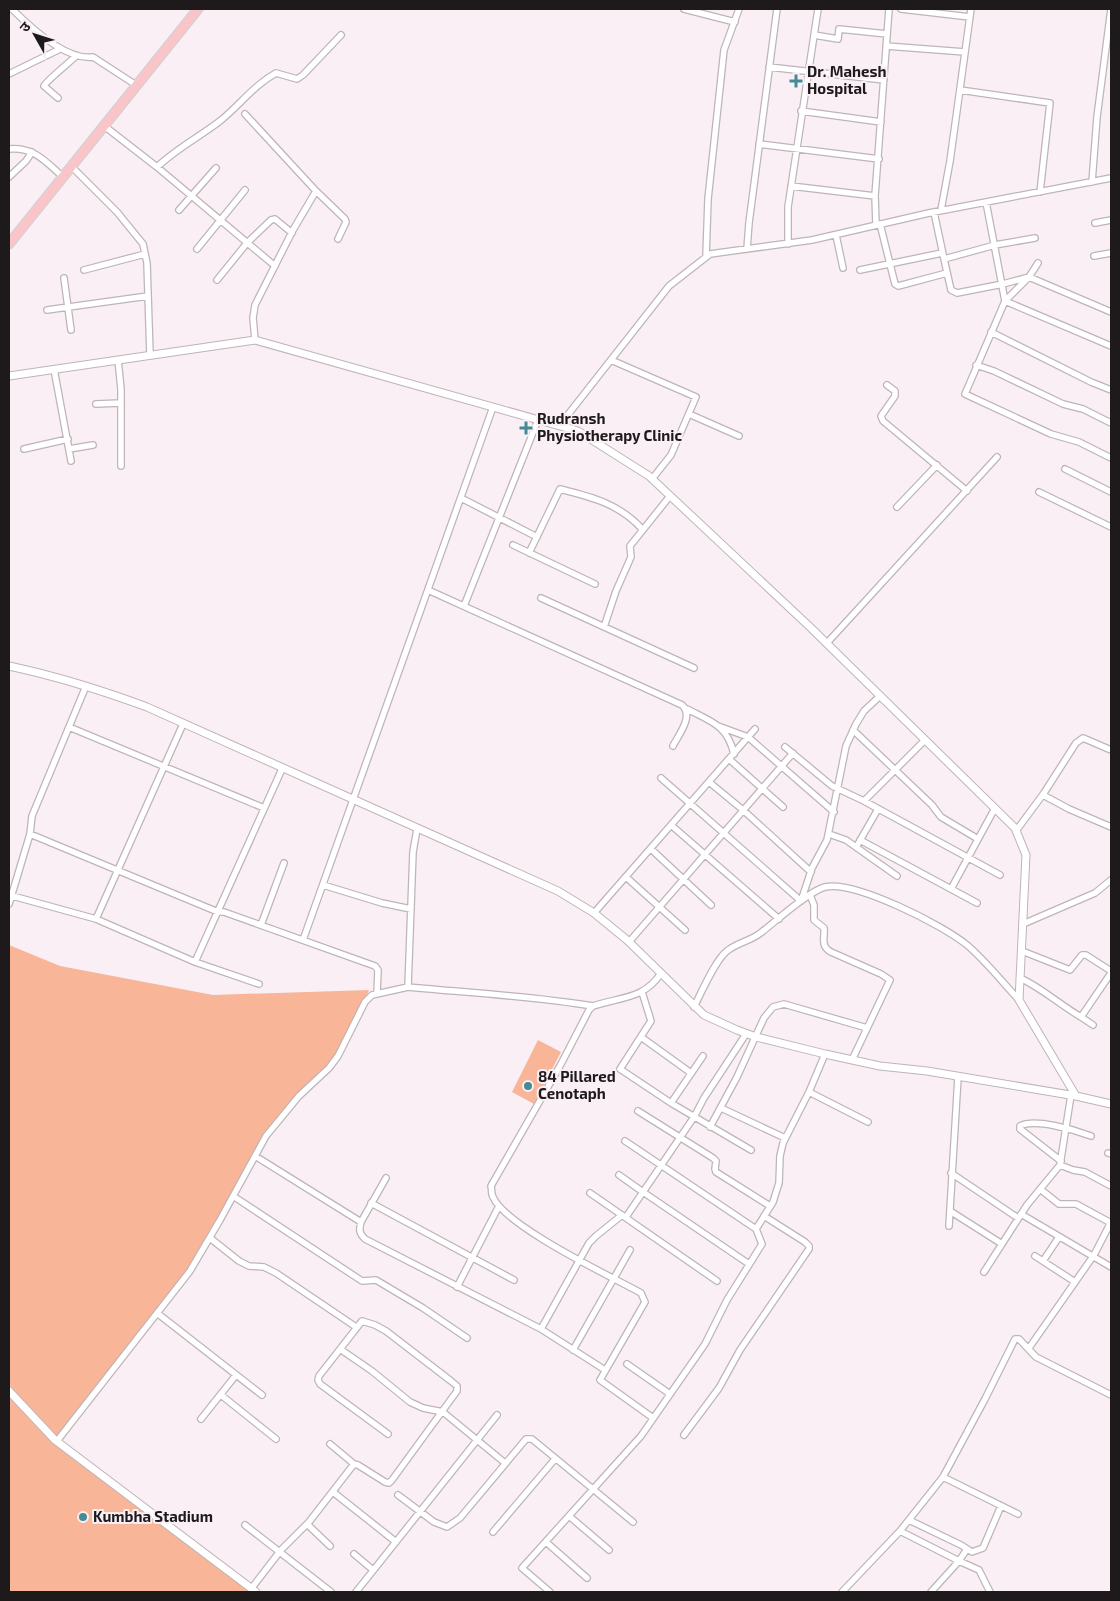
<svg xmlns="http://www.w3.org/2000/svg" width="1120" height="1601" viewBox="0 0 1120 1601" font-family="'Exo 2','Noto Sans Devanagari',sans-serif">
  <style>
    .green { fill: #f8b598 }
    .lines { fill: none; stroke-linecap: round; stroke-linejoin: round }
    .minor-casing { stroke: #beb4b9; stroke-width: 8 }
    .tertiary-casing { stroke: #beb4b9; stroke-width: 9 }
    .primary-casing { stroke: #d2d1d2; stroke-width: 11 }
    .minor { stroke: #fff; stroke-width: 5.5 }
    .tertiary { stroke: #fff; stroke-width: 7 }
    .primary { stroke: #fac5c8; stroke-width: 9 }
    .poi-dot { fill: #448b94; stroke: #f9eff4; stroke-width: 2 }
    .labels { text-anchor: middle; stroke-width: 4; stroke-linejoin: round; paint-order: stroke }
    .poi-label { font-size: 15px; font-weight: bold; fill: #1e1a1c; stroke: #f9eff4; text-anchor: start }
  </style>
  <rect width="100%" height="100%" fill="#f9eff4"/>
  <path class="green" d="M9 945 60 966 213 995 369 990 354 1027 333 1063 291 1100 270 1127 214 1230 178 1286 56 1440 256 1592H9V1397L11 1393 9 1391Z
    M538 1040 561 1052 534 1104 512 1092Z"/>
  <g class="lines">
    <defs>
      <path id="minor" d="M12 9C30 27 66 61 93 57L136 85
        M684 9 735 22
        M901 9 970 17
        M814 35 838 39 839 29 887 34
        M886 46 965 52
        M769 67 884 80
        M9 74 60 49
        M960 90 1050 103 1040 192
        M58 98 44 86C46 81 70 62 76 56
        M801 111 881 122
        M245 114 316 191 293 230 255 305 253 318 255 340
        M103 125 157 167
        M759 144 879 159
        M9 149C34 147 45 161 62 176
        M71 166 117 212 143 244 147 263 150 355
        M9 177 26 161 32 152
        M1092 182 1097 117 1111 9
        M791 186 875 196
        M316 191 345 219 346 222 338 239
        M986 202 1005 301
        M179 210 216 168
        M941 210 950 161 971 9
        M934 212 944 259 995 245 1035 238
        M1095 223 1111 220
        M880 224 895 284 898 286 902 285 947 273
        M876 225 875 196 889 9
        M836 235 843 268
        M788 244V207L818 9
        M197 249 245 190
        M747 249 749 223 777 9
        M1094 256 1111 253
        M706 257 708 199 724 50 739 9
        M944 259 951 290 957 293 1003 284 1029 277 1111 312
        M1038 263 1029 277 1005 301 965 394 1051 434 1079 442 1111 458
        M275 266 157 167C176 149 199 137 220 121 239 106 254 85 276 73L297 79 303 75 341 35
        M84 270 145 254
        M860 270 942 253
        M64 278 71 330
        M217 280 247 243 271 220 275 219 292 233
        M1005 301 1111 346
        M47 310 148 296
        M991 332 1091 382 1111 390
        M118 360 121 389V466
        M611 360 696 397 671 455 652 479
        M976 365 994 371 1063 404 1083 409 1111 423
        M54 369 71 461
        M887 385 895 391V396L881 416 883 421 967 491
        M96 404 121 403
        M689 414 739 436
        M559 426 669 286 710 254 812 240 929 213 1111 178
        M24 449 68 439
        M69 449 93 445
        M1065 469 1111 492
        M1039 492 1111 527
        M461 498 537 537
        M897 507 937 465
        M513 545 595 584
        M529 553 560 489C592 497 620 504 643 530
        M428 590 682 705C694 716 679 734 673 746
        M541 598 694 668
        M464 606 538 420
        M604 627 616 591 631 557 630 546 670 496
        M827 643 997 457
        M687 709C712 722 727 725 734 754
        M718 726 748 737 834 812
        M69 727 264 808
        M853 730 932 805 941 817 978 839
        M785 747 832 786 864 801 1000 875
        M729 759 783 807
        M661 778 801 901 812 868 827 840 846 746 856 724 864 711 880 696
        M709 782 743 810 811 872
        M1043 795 1069 809 1111 827
        M864 801 925 740
        M671 825 779 919
        M1016 831 1044 793 1076 743 1083 738 1111 750
        M30 834 218 912H224L375 966 378 970 377 994
        M829 834 846 840 897 876
        M860 840 951 889 995 808
        M858 844 878 809
        M651 849 711 905
        M626 877 685 930
        M323 885 382 903 411 909
        M951 889 977 903
        M9 895 96 919 195 962 259 984
        M810 895 814 905V920L824 928C825 938 820 946 831 952L881 974 890 980 852 1060
        M9 904 30 834 32 816 86 686
        M594 913 755 729
        M96 919 183 724
        M1023 924 1095 893 1111 880
        M261 925 284 863
        M303 940 493 407
        M629 942 793 753
        M1022 951 1070 970 1082 955H1086L1111 971
        M195 962 282 769
        M1020 978C1042 988 1060 1005 1081 1017L1111 973
        M408 987C470 993 532 996 593 1006
        M642 992 651 1021 620 1069 671 1103 751 1150
        M694 1007C701 993 716 959 727 951 738 942 752 941 763 931 777 920 809 891 825 887 854 880 943 925 967 945 985 960 1003 983 1019 1000
        M1081 1017 1093 1025
        M746 1034 704 1098 694 1117 643 1192 749 1264
        M641 1037 691 1073
        M809 1092 868 1122
        M671 1103 703 1056
        M721 1108 785 1138
        M638 1111 713 1158 716 1161 715 1169 716 1172 770 1206
        M710 1127 737 1077 764 1018 773 1007 784 1004 867 1028
        M1108 1153 1111 1154
        M255 1156 361 1222
        M1061 1161 1020 1129V1126C1035 1118 1075 1130 1091 1136
        M1060 1165 1073 1170 1085 1172 1111 1186
        M951 1173 1018 1218
        M619 1175 643 1192 626 1217
        M386 1178 361 1222C359 1230 359 1233 365 1239L541 1329 605 1370
        M1040 1189 1059 1204H1076L1111 1223
        M590 1193 717 1281
        M233 1196 362 1281 376 1280 423 1308 467 1338
        M371 1203 514 1280
        M950 1211 1002 1244
        M1021 1214 1111 1267
        M949 1226 958 1077
        M756 1229 773 1202 779 1183 780 1156 783 1143 809 1092 825 1054
        M210 1238 239 1261 249 1266 264 1267 276 1273 356 1327
        M1035 1256 1075 1282
        M1043 1261 1059 1237
        M984 1272 1027 1205 1060 1165 1071 1095
        M457 1287 499 1206
        M157 1313 262 1395
        M541 1329 589 1243 596 1236 622 1215
        M1029 1348 1094 1255 1111 1222
        M340 1349 372 1371 410 1402 423 1408 443 1412 505 1463
        M573 1350 630 1250
        M627 1364 670 1394
        M221 1395 276 1439
        M653 1418 600 1380 645 1302 641 1293C610 1276 505 1226 493 1197 491 1194 492 1189 491 1186L561 1064 589 1010 593 1006C620 997 645 999 661 973
        M201 1419 236 1375
        M684 1435 719 1388 740 1350 809 1249V1246L805 1242 764 1216
        M57 1441 190 1271 220 1220 266 1136 299 1096 329 1068 338 1056 365 1002 372 995 408 987 413 852 417 829
        M330 1444 354 1464
        M943 1477 1018 1514
        M333 1492 396 1542
        M398 1495 434 1522 447 1527 460 1518 526 1439H532L633 1522
        M569 1516 609 1550
        M909 1520 961 1545 972 1552 983 1548 1001 1506
        M307 1524 330 1546
        M245 1525 331 1592
        M900 1531 959 1561 967 1549
        M493 1532 555 1459
        M546 1542 587 1578
        M354 1554 373 1570
        M251 1589 281 1550 309 1522 354 1464 358 1465 385 1482 389 1483 392 1480 457 1391V1386L451 1381 386 1331 375 1325 362 1321 319 1376 318 1380 320 1384 388 1434
        M356 1592 497 1415
        M550 1592 522 1568 641 1436 705 1344 727 1300 762 1244 756 1229 625 1141
        M842 1592 900 1531 943 1477 985 1399 1015 1339H1019L1036 1357 1111 1395
        M931 1592 959 1561 979 1570 990 1592"/>
      <path id="tertiary" d="M9 376 255 340 578 431 649 476 810 627 1015 828 1026 855 1019 1000 1076 1096
        M9 666C56 676 101 690 147 707L558 891 594 913 627 940 704 1015 737 1030 756 1037 825 1054 880 1066 927 1071 1076 1096 1111 1104
        M9 1391 55 1440 256 1592"/>
      <path id="primary" d="M9 244 198 9"/>
    </defs>
    <use href="#minor" class="minor-casing"/>
    <use href="#tertiary" class="tertiary-casing"/>
    <use href="#primary" class="primary-casing"/>
    <use href="#minor" class="minor"/>
    <use href="#tertiary" class="tertiary"/>
    <use href="#primary" class="primary"/>
  </g>
  <g class="poi-dot">
    <path d="M793.5 73.5h5v5h5v5h-5v5h-5v-5h-5v-5h5z"/>
    <path d="M523.5 420.5h5v5h5v5h-5v5h-5v-5h-5v-5h5z"/>
    <circle cx="528" cy="1086" r="5"/>
    <circle cx="83" cy="1517" r="5"/>
  </g>
  <g class="labels">
    <g class="poi-label">
      <text x="807" y="77">Dr. Mahesh<tspan x="807" dy="17">Hospital</tspan></text>
      <text x="537" y="424">Rudransh<tspan x="537" dy="17">Physiotherapy Clinic</tspan></text>
      <text x="538" y="1082">84 Pillared<tspan x="538" dy="17">Cenotaph</tspan></text>
      <text x="93" y="1522">Kumbha Stadium</text>
    </g>
  </g>
  <rect width="1120" height="1601" fill="none" stroke="#1e1a1c" stroke-width="20"/>
  <g transform="translate(35 35) rotate(309)" stroke="#f9eff4" stroke-width="4" paint-order="stroke">
  <path d="M0-4L9 19L0 12L-9 19Z" fill="#1e1a1c"/>
  <text y="-8" font-size="14" font-weight="bold" text-anchor="middle" fill="#1e1a1c">उ</text>
  </g>
</svg>
